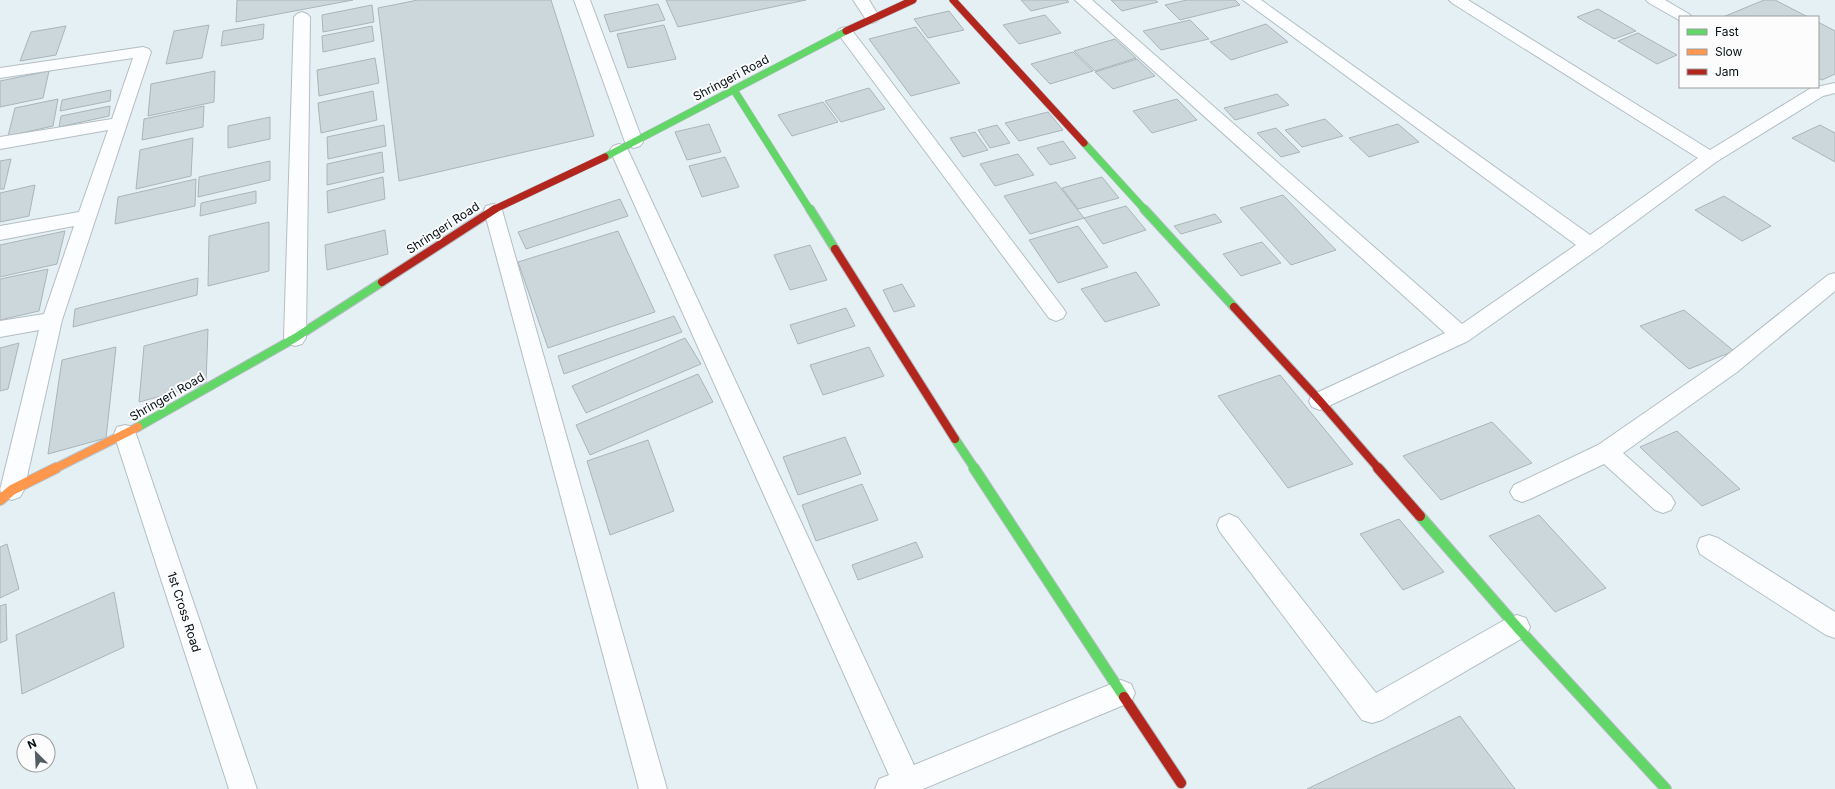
<svg xmlns="http://www.w3.org/2000/svg" width="1835" height="789" viewBox="0 0 1835 789" font-family="Inter,sans-serif">
  <style>
    .building { fill: #ccd7dc; stroke: #aab5b9 }
    .lines { fill: none; stroke-linecap: round; stroke-linejoin: round }
    .street-casing { stroke: #b4bec4; stroke-width: 2 }
    .fast-far2-casing { stroke: #b4bec4; stroke-width: 8 }
    .fast-far1-casing { stroke: #b4bec4; stroke-width: 10 }
    .fast-casing { stroke: #b4bec4; stroke-width: 12 }
    .slow-far1-casing { stroke: #b4bec4; stroke-width: 10 }
    .slow-casing { stroke: #b4bec4; stroke-width: 12 }
    .jam-far2-casing { stroke: #b4bec4; stroke-width: 8 }
    .jam-far1-casing { stroke: #b4bec4; stroke-width: 10 }
    .jam-casing { stroke: #b4bec4; stroke-width: 12 }
    .street { fill: #fbfdfe; fill-rule: evenodd }
    .fast-far2 { stroke: #63d668; stroke-width: 7 }
    .fast-far1 { stroke: #63d668; stroke-width: 8 }
    .fast { stroke: #63d668; stroke-width: 10 }
    .slow-far1 { stroke: #ff974d; stroke-width: 8 }
    .slow { stroke: #ff974d; stroke-width: 10 }
    .jam-far2 { stroke: #b3261e; stroke-width: 7 }
    .jam-far1 { stroke: #b3261e; stroke-width: 8 }
    .jam { stroke: #b3261e; stroke-width: 10 }
    .labels { text-anchor: middle; stroke-width: 4; stroke-linejoin: round; paint-order: stroke }
    .street-label { font-size: 12px; fill: #040f14; stroke: #fcfcfc }
  </style>
  <rect width="100%" height="100%" fill="#e5f0f5"/>
  <path class="building" d="M237 0H353L236 22Z
    M418 0H551L594 136 399 181 378 8Z
    M666 0H806L678 27Z
    M1021 0H1067L1069 2 1031 11Z
    M1111 0H1155L1158 2 1122 11Z
    M1187 0H1235L1240 5 1180 20 1165 5Z
    M1764 0H1775L1808 17H1723Z
    M658 4 665 20 610 32 604 15Z
    M372 5 374 22 323 32 322 15Z
    M1598 9 1636 31 1614 39 1577 17Z
    M949 11 964 30 928 38 914 19Z
    M1045 15 1061 33 1019 44 1003 25Z
    M1190 20 1209 39 1161 50 1143 31Z
    M1818 22 1835 31V74L1822 80 1818 78Z
    M264 24 263 39 221 46 223 31Z
    M1266 24 1288 42 1231 60 1210 42Z
    M209 25 202 58 166 64 174 31Z
    M664 25 676 59 628 68 617 34Z
    M66 26 56 55 20 61 31 32Z
    M372 26 374 41 323 52 322 36Z
    M916 27 960 83 911 96 869 39Z
    M1638 33 1677 55 1657 64 1618 41Z
    M1115 39 1136 58 1095 71 1074 51Z
    M1073 52 1093 71 1050 84 1031 64Z
    M375 58 379 83 319 96 317 70Z
    M1137 59 1155 76 1113 89 1095 72Z
    M49 71 43 98 0 107V81Z
    M215 71 214 102 148 116 151 84Z
    M869 88 885 109 841 122 825 101Z
    M111 90 110 101 60 111 62 100Z
    M373 91 377 120 321 133 318 103Z
    M1277 94 1289 105 1235 120 1224 108Z
    M58 99 53 126 8 136 15 108Z
    M1177 99 1197 120 1152 133 1133 111Z
    M823 102 838 122 792 136 778 115Z
    M110 106 109 116 59 127 61 116Z
    M204 106 203 127 142 140 144 119Z
    M1048 112 1063 130 1019 141 1005 123Z
    M270 117V139L228 148V126Z
    M1325 119 1343 136 1302 147 1285 130Z
    M709 124 721 152 687 160 675 132Z
    M1398 124 1419 142 1369 157 1349 138Z
    M384 125 386 146 328 159 327 137Z
    M997 125 1010 143 990 148 978 130Z
    M1820 125 1835 133V162L1792 138Z
    M1276 128 1300 152 1281 157 1257 133Z
    M975 132 988 150 963 157 950 138Z
    M193 138 191 176 136 189 140 150Z
    M1063 141 1076 158 1050 165 1037 148Z
    M382 152 384 172 327 185V164Z
    M1018 154 1034 175 995 186 980 164Z
    M725 157 739 187 702 197 689 166Z
    M11 159 4 189H0V161Z
    M270 161V180L198 197 199 177Z
    M383 177 385 199 328 213 327 191Z
    M1102 177 1119 198 1078 209 1062 188Z
    M196 179 195 206 115 224 118 197Z
    M1056 182 1084 218 1030 234 1004 196Z
    M35 185 29 216 0 222V193Z
    M256 191V203L200 216 201 203Z
    M1283 195 1336 250 1291 265 1240 208Z
    M1724 196 1771 226 1742 241 1695 210Z
    M620 199 628 216 526 249 518 232Z
    M1126 206 1146 230 1103 244 1084 218Z
    M1215 214 1222 222 1181 234 1174 226Z
    M269 222V271L208 286 209 236Z
    M1078 226 1108 267 1058 283 1029 240Z
    M385 230 388 254 327 270 325 245Z
    M65 231 57 264 0 277V245Z
    M618 231 655 312 548 348 518 262Z
    M1262 242 1281 263 1241 276 1223 254Z
    M810 245 827 280 790 290 774 255Z
    M48 269 39 311 0 320V279Z
    M1136 272 1160 305 1105 322 1081 289Z
    M198 278 197 295 73 327 75 309Z
    M902 284 915 306 894 312 883 290Z
    M846 308 855 326 798 344 790 325Z
    M1684 310 1734 351 1689 369 1640 326Z
    M674 316 682 332 564 374 558 356Z
    M208 329 206 384 139 402 144 346Z
    M685 338 701 364 586 413 572 386Z
    M19 343 8 389 0 391V348Z
    M116 347 106 438 48 454 62 360Z
    M869 347 884 376 823 395 810 365Z
    M698 374 713 402 590 455 576 425Z
    M1280 375 1353 464 1288 488 1218 396Z
    M1492 422 1532 463 1441 500 1403 456Z
    M1677 431 1740 489 1702 506 1640 447Z
    M845 437 861 474 798 495 783 457Z
    M648 440 674 511 610 535 587 461Z
    M862 484 878 520 816 541 802 505Z
    M1539 515 1606 588 1555 612 1489 536Z
    M1399 519 1444 572 1403 590 1360 534Z
    M916 542 923 557 858 580 852 565Z
    M7 544 19 589 0 598V547Z
    M114 592 124 647 22 694 16 635Z
    M6 604 7 640 0 643V606Z
    M1460 716 1515 789H1307Z"/>
  <g class="lines">
    <defs>
      <path id="street" d="M574 0H590L643 142 640 146 634 148 628 146 625 142Z
        M853 0H869L880 18 877 21 872 23 867 21Z
        M1075 0H1092L1462 324 1576 245 1243 0H1261L1590 235 1698 158 1452 3 1449 0H1468L1710 150 1811 88 1835 83V93L1823 96 1716 162 1597 250 1468 341 1320 410 1312 407 1309 401 1312 395 1445 333Z
        M1646 0H1665L1689 14 1692 17H1680V21L1679 20 1649 3Z
        M302 12 307 14 310 17 306 338 302 344 295 346 288 344 284 338 294 17 297 14Z
        M845 27 851 29 1063 308 1066 313 1063 318 1056 321 1049 318 839 35 837 32 839 29Z
        M143 47 149 49 151 52 62 320 24 490 20 497 12 500 4 497 0 490 39 330 0 337V321L44 314 74 226 0 240V226L79 212 108 130 0 149V137L112 119 133 58 0 78V68Z
        M619 144 625 146 628 150 914 765 1121 680 1131 684 1135 693 1131 702 923 789H875L879 779 889 775 610 150 613 146Z
        M493 204 500 206 502 210 667 789H639L484 210 486 206Z
        M1835 273V291L1737 372 1623 453 1671 496 1675 503 1671 510 1663 513 1655 510 1604 464 1530 499 1522 502 1514 499 1510 492 1514 485 1598 445 1721 360 1828 275Z
        M125 425 133 427 136 434 257 789H229L114 434 117 427Z
        M1229 514 1238 518 1376 693 1508 618 1517 615 1526 618 1530 627 1526 636 1382 720 1372 723 1362 720 1220 532 1217 525 1220 518Z
        M1709 535 1718 538 1835 612V638L1826 635 1700 554 1697 546 1700 538Z"/>
      <path id="fast-far2" d="M734 90 810 210
        M1084 143 1145 210
        M605 157 846 31"/>
      <path id="fast-far1" d="M810 209 835 249
        M1144 209 1234 307
        M138 427 295 338 382 282
        M955 439 975 469"/>
      <path id="fast" d="M974 468 1124 697
        M1420 516 1517 627 1666 789"/>
      <path id="slow-far1" d="M54 469 138 427"/>
      <path id="slow" d="M0 500 12 490 56 468"/>
      <path id="jam-far2" d="M953 0 1084 143
        M846 31 913 0
        M493 210 605 157"/>
      <path id="jam-far1" d="M835 249 955 439
        M382 282 495 209
        M1234 307 1320 401 1379 469"/>
      <path id="jam" d="M1378 468 1420 516
        M1124 697 1181 783"/>
    </defs>
    <use href="#street" class="street-casing"/>
    <use href="#fast-far2" class="fast-far2-casing"/>
    <use href="#fast-far1" class="fast-far1-casing"/>
    <use href="#fast" class="fast-casing"/>
    <use href="#slow-far1" class="slow-far1-casing"/>
    <use href="#slow" class="slow-casing"/>
    <use href="#jam-far2" class="jam-far2-casing"/>
    <use href="#jam-far1" class="jam-far1-casing"/>
    <use href="#jam" class="jam-casing"/>
    <use href="#street" class="street"/>
    <use href="#fast-far2" class="fast-far2"/>
    <use href="#fast-far1" class="fast-far1"/>
    <use href="#fast" class="fast"/>
    <use href="#slow-far1" class="slow-far1"/>
    <use href="#slow" class="slow"/>
    <use href="#jam-far2" class="jam-far2"/>
    <use href="#jam-far1" class="jam-far1"/>
    <use href="#jam" class="jam"/>
  </g>
  <g class="labels">
    <g class="street-label">
      <text transform="translate(731 78) rotate(-28)" y="4">Shringeri Road</text>
      <text transform="translate(443 228) rotate(-33)" y="4">Shringeri Road</text>
      <text transform="translate(167 397) rotate(-30)" y="4">Shringeri Road</text>
      <text transform="translate(184 612) rotate(72)" y="4">1st Cross Road</text>
    </g>
  </g>
  <rect x="1679" y="16" width="140" height="72" fill="#fcfcfc" stroke="#999d9f"/>
  <rect x="1687" y="29" width="20" height="6" fill="#63d668" stroke="#999d9f"/>
  <text x="1715" y="36" font-size="12" fill="#040f14">Fast</text>
  <rect x="1687" y="49" width="20" height="6" fill="#ff974d" stroke="#999d9f"/>
  <text x="1715" y="56" font-size="12" fill="#040f14">Slow</text>
  <rect x="1687" y="69" width="20" height="6" fill="#b3261e" stroke="#999d9f"/>
  <text x="1715" y="76" font-size="12" fill="#040f14">Jam</text>
  <g transform="translate(36 753) rotate(336)"><circle r="19" fill="#fcfcfc" stroke="#999d9f"/>
  <path d="M0-3L7 15L0 10L-7 15Z" fill="#535e63"/>
  <text y="-6" font-size="11" font-weight="bold" text-anchor="middle" fill="#040f14">N</text>
  </g>
</svg>
